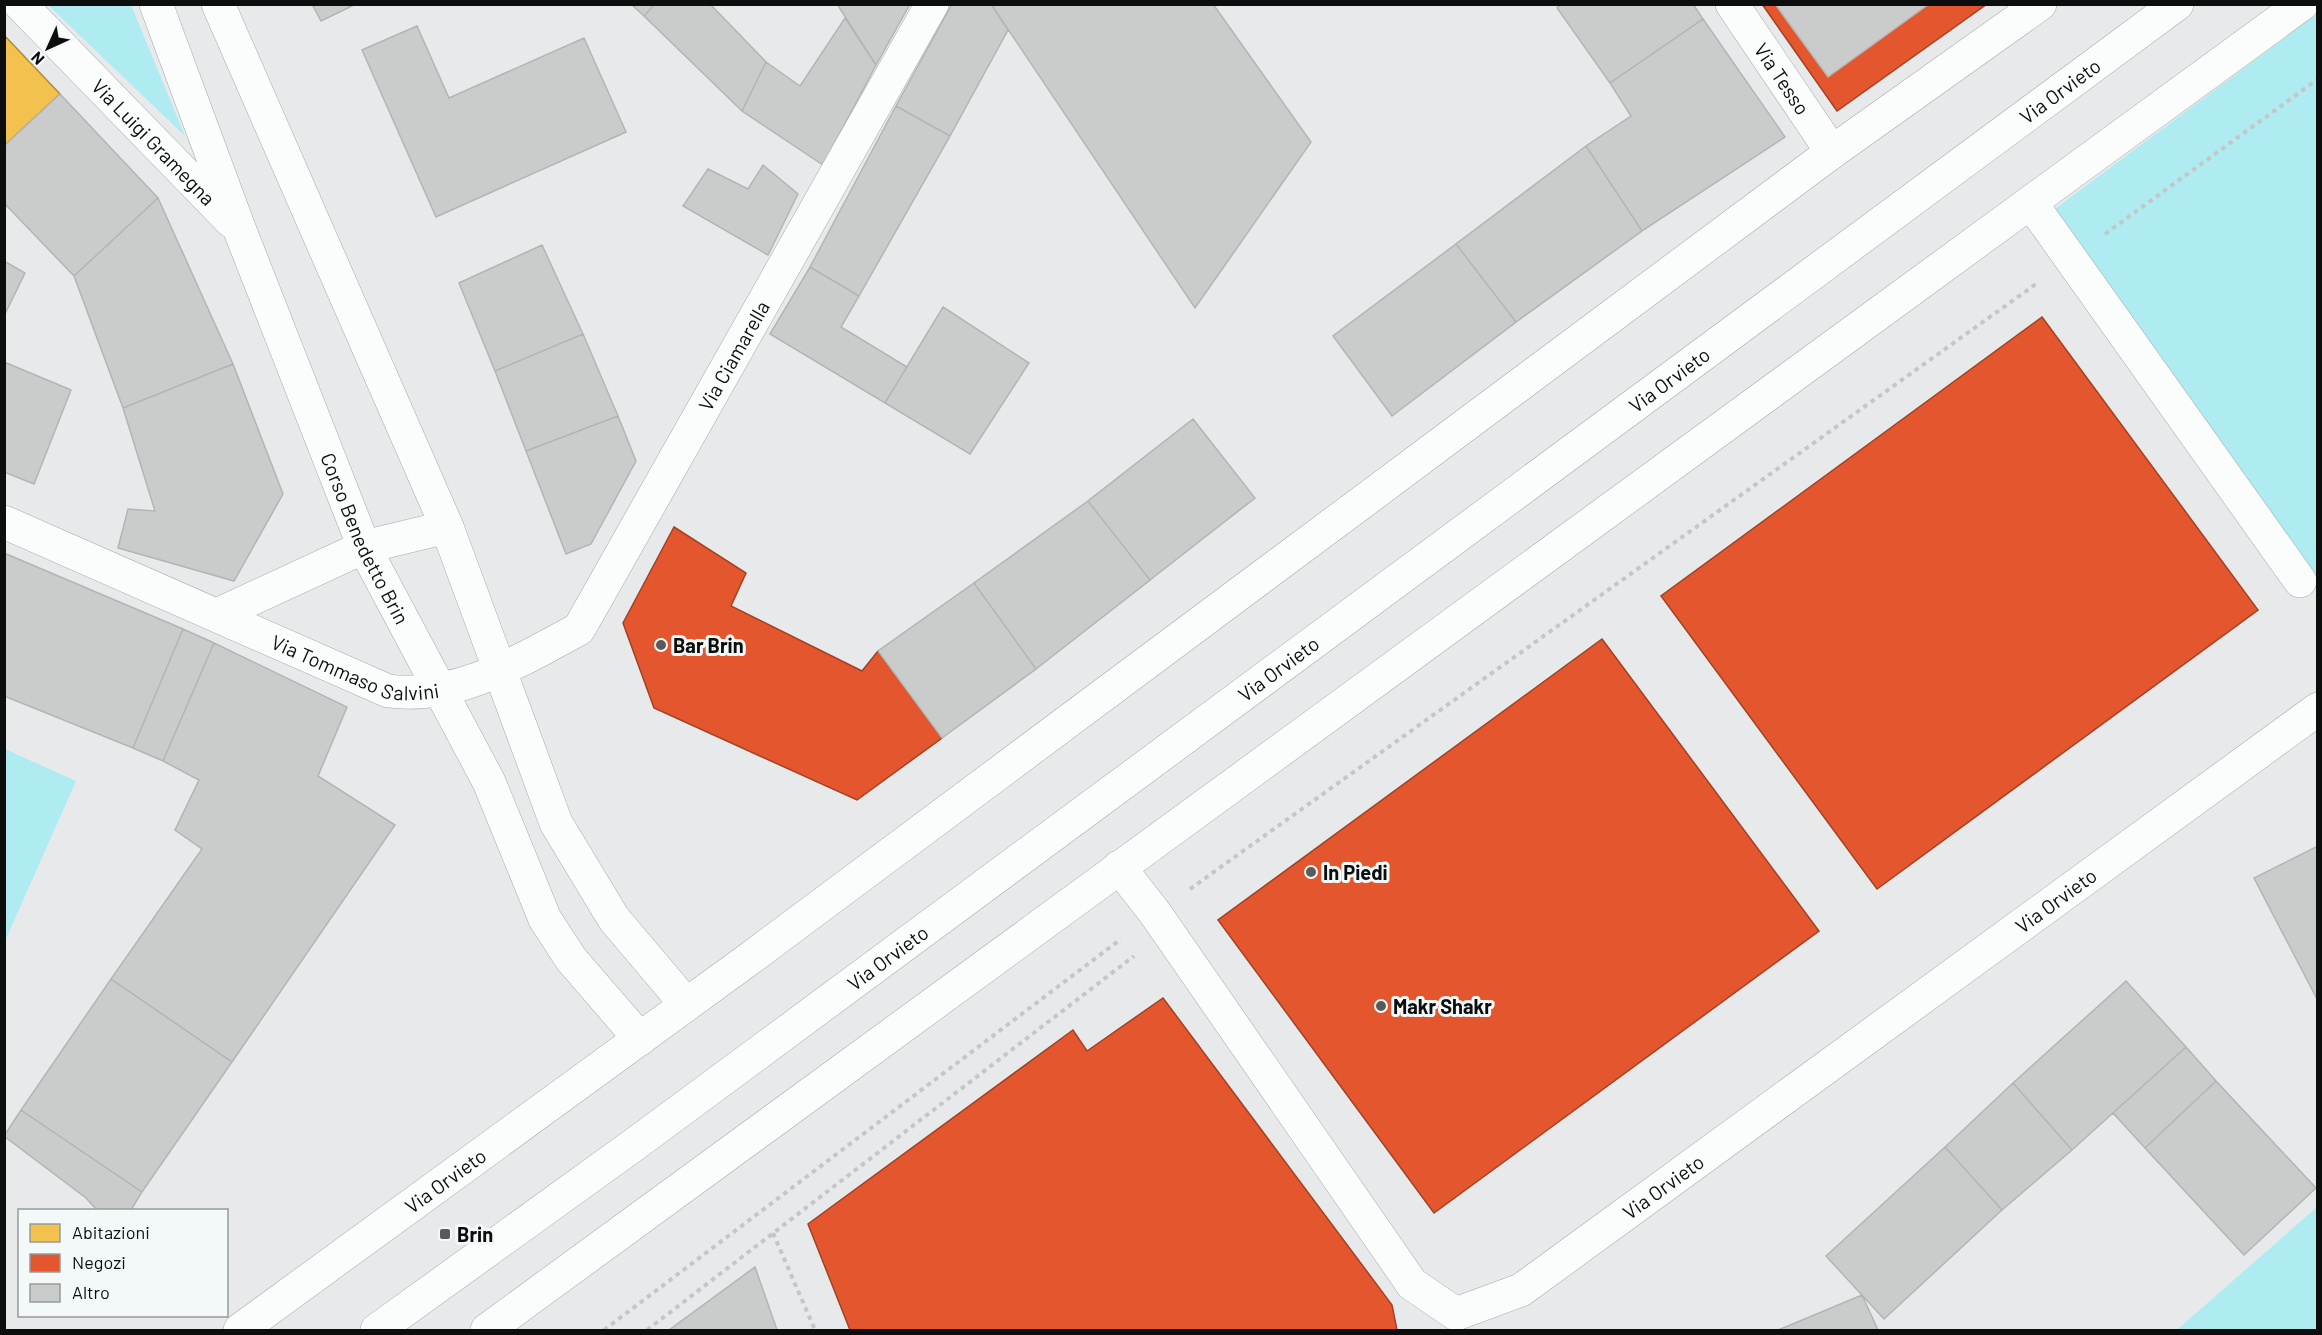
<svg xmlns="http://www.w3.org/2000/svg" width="2322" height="1335" font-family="Barlow,sans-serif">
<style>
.green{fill:#aeecf2}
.homes{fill:#f2c14e;stroke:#ad8b3b;stroke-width:1.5}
.shops{fill:#e4572e;stroke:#a34124;stroke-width:1.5}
.building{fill:#cacccc;stroke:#b3b4b5;stroke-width:1.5}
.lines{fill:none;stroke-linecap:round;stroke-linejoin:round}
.minor-casing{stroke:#a7a9aa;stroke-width:34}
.path{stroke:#c5c6c6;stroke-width:4;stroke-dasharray:4.5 4.5;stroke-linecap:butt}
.minor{stroke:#fbfcfc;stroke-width:33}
.poi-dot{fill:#595b5b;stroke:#f3f8f8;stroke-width:2}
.labels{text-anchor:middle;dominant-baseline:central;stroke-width:6;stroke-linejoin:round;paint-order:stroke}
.street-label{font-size:20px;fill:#0c0e0e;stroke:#f3f8f8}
.poi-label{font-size:20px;font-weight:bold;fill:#0c0e0e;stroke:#f3f8f8;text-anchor:start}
</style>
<rect width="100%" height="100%" fill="#e7e9ea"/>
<path class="green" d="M48,5h83l54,131z
M2317,14v573l-265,-376z
M5,749l71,32 -71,160z
M2317,1207v123h-141l2,-1z"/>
<path class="homes" d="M4,35l56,59 -56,52z"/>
<path class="shops" d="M1762,4h225l-150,107z
M2042,317l216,293 -381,279 -216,-293z
M674,527l72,46 -15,33 131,65 16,-20 64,87 -85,62 -203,-92 -31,-85z
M1602,639l217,292 -385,282 -216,-293z
M1163,998l229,307 5,25h-547l-42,-106 265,-194 14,21z"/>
<path class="building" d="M312,4h44l-35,17z
M631,4h24l-11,12z
M655,4h55l56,58 -24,49 -98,-95z
M837,4h73l-34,61z
M952,4h39l17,26 -58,106 -54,-30z
M991,4h222l98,138 -116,166z
M1562,4h131l10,15 -93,64 -53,-75z
M1775,4h154l-101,73z
M845,18l31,47 -53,100 -81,-54 24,-49 34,24z
M1703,19l82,118 -143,94 -56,-85 45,-30 -21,-33z
M417,26l32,72 135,-60 42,94 -190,85 -74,-167z
M60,94l98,104 -84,78 -70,-73v-57z
M896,106l54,30 -91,160 -49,-29z
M1586,146l56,85 -126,91 -60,-78z
M763,165l35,29 -30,61 -85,-49 25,-37 40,20z
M158,198l75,166 -110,44 -49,-132z
M1456,244l60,78 -124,94 -59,-80z
M542,245l41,89 -88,37 -36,-88z
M4,261l21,12 -21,43z
M810,267l49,29 -18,31 66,40 -22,36 -115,-69z
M943,307l86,56 -59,91 -85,-51z
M583,334l35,82 -92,35 -31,-80z
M4,362l67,28 -37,94 -30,-12z
M233,364l50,130 -49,87 -116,-33 10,-39 27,2 -32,-103z
M618,416l18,45 -45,83 -25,10 -40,-103z
M1193,419l62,79 -105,82 -62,-79z
M1088,501l62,79 -114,89 -62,-86z
M4,553l179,76 -50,119 -129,-52z
M974,583l62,86 -94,69 -64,-87z
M183,629l31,14 -51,118 -30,-13z
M214,643l133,64 -29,69 77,49 -163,237 -121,-83 91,-130 -27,-19 24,-50 -36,-19z
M2318,846v155l-64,-123z
M111,979l121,83 -90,130 -121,-82z
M2126,981l60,66 -114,103 -59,-67z
M2186,1047l30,34 -71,67 -32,-35z
M2216,1081l100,107 -72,67 -99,-107z
M2013,1083l59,67 -70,60 -57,-63z
M21,1110l121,82 -11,18h-34l-11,-12 -82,-62z
M1945,1147l57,63 -118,109 -58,-63z
M755,1267l22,63h-108z
M1862,1295l16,35h-100z"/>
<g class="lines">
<defs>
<g id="minor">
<path id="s1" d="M20,4l211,217"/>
<path id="s2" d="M156,4l83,224 125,319 125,235 56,137 26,40 69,80"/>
<path d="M218,4l229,523 109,296 58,96 72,85"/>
<path id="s3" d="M1732,4l100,148"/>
<path d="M2031,203l269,378"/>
<path id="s4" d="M4,522l384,169c69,9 133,-31 191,-62l353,-625"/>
<path d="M217,615l147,-68 83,-20"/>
<path id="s5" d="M1119,867l36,46 257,371 44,30 65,-24 797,-581"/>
<path id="s6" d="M240,1330l505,-368 1087,-810 208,-148"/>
<path id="s7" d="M377,1330l258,-186 1542,-1140"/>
<path d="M487,1330l1815,-1326"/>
</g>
</defs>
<use href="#minor" class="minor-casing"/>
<path class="path" d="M2105,234l213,-155
M1190,889l846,-605
M773,1233l42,97
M604,1330l517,-391
M647,1330l487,-374"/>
<use href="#minor" class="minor"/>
</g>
<g class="poi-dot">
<circle cx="661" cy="645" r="6"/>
<circle cx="1311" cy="872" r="6"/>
<circle cx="1381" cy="1006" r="6"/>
<rect x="439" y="1228" width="12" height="12" rx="3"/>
</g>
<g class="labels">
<g class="street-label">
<text stroke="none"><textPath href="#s3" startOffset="90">Via Tesso</textPath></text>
<text stroke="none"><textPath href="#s7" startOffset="2090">Via Orvieto</textPath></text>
<text stroke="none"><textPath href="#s1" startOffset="192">Via Luigi Gramegna</textPath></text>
<text stroke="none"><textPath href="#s4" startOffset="938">Via Ciamarella</textPath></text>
<text stroke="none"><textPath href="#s7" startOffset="1604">Via Orvieto</textPath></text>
<text stroke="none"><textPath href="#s2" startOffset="574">Corso Benedetto Brin</textPath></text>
<text stroke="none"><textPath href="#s4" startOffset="382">Via Tommaso Salvini</textPath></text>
<text stroke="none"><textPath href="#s7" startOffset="1118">Via Orvieto</textPath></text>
<text stroke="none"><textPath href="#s5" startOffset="1294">Via Orvieto</textPath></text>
<text stroke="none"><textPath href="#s7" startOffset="632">Via Orvieto</textPath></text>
<text stroke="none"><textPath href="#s6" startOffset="254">Via Orvieto</textPath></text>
<text stroke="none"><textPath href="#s5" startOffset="808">Via Orvieto</textPath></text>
</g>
<g class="poi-label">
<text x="673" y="645">Bar Brin</text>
<text x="1323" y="872">In Piedi</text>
<text x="1393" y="1006">Makr Shakr</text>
<text x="457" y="1234">Brin</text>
</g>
</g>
<rect width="2322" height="1335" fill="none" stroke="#0c0e0e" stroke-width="12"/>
<rect x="18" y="1209" width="210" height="108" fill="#f3f8f8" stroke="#979a9a" stroke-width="1.5"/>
<rect x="30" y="1224" width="30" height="18" fill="#f2c14e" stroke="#979a9a" stroke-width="1.5"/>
<text x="72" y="1239" font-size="18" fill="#0c0e0e">Abitazioni</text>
<rect x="30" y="1254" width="30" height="18" fill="#e4572e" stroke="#979a9a" stroke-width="1.5"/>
<text x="72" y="1269" font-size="18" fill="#0c0e0e">Negozi</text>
<rect x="30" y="1284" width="30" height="18" fill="#cacccc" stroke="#979a9a" stroke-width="1.5"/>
<text x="72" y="1299" font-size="18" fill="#0c0e0e">Altro</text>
<g transform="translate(48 48) rotate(225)" stroke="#f3f8f8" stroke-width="4.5" paint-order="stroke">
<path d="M0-4.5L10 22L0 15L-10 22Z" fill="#0c0e0e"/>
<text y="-9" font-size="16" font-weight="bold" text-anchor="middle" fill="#0c0e0e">N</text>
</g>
</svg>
